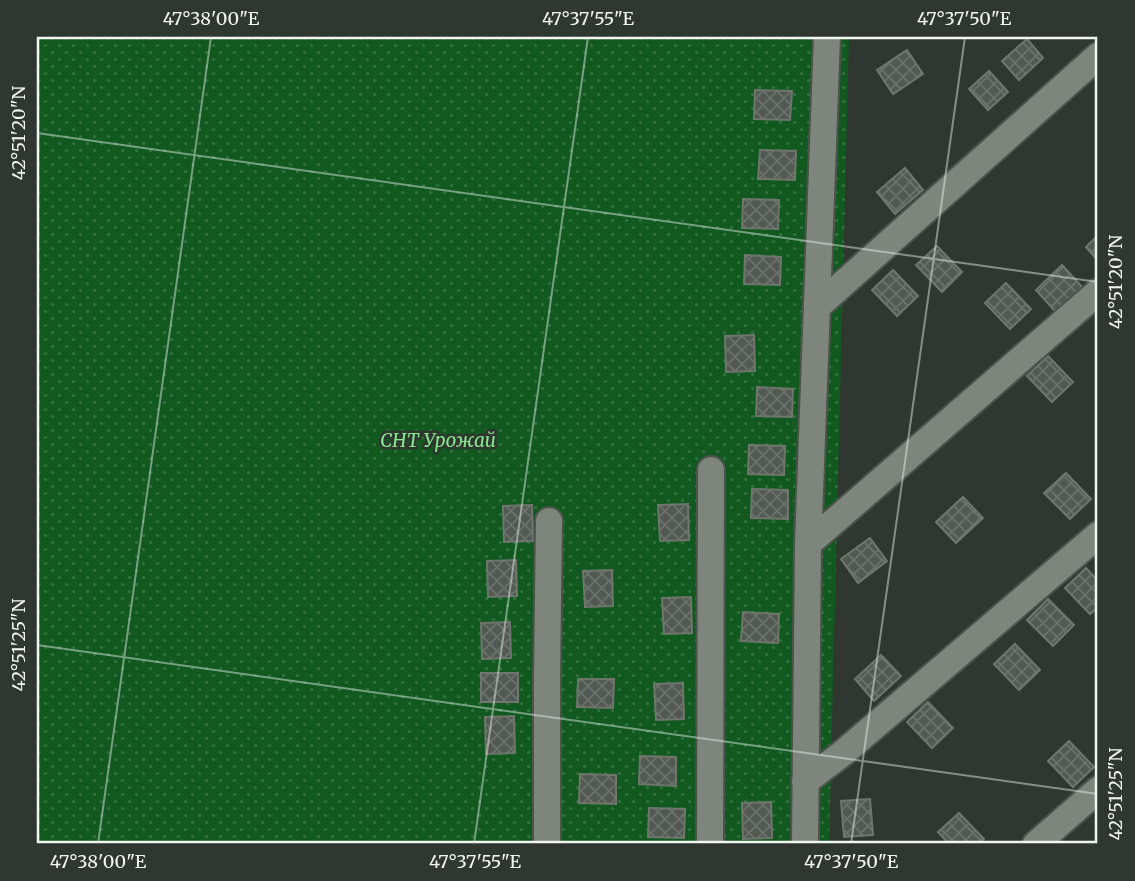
<svg xmlns="http://www.w3.org/2000/svg" width="1135" height="881" font-family="Merriweather,serif">
<style>
.green{fill:url(#green-dots)}
.building{fill:url(#building-cross-hatch);stroke:#6e766e;stroke-width:2}
.lines{fill:none;stroke-linecap:round;stroke-linejoin:round}
.minor-casing{stroke:#4c524c;stroke-width:30}
.minor{stroke:#7d857d;stroke-width:26}
.ticks{fill:none;stroke:#f2f6f2;stroke-width:2;stroke-opacity:0.45}
.labels{text-anchor:middle;dominant-baseline:central;stroke-width:5;stroke-linejoin:round;paint-order:stroke}
.park-label{font-size:19px;font-style:italic;fill:#85e88e;stroke:#303730}
.neatline{fill:none;stroke:#f2f6f2;stroke-width:2.5}
.ticks-label{font-size:18px;text-anchor:middle;fill:#f2f6f2}
</style>
<defs>
<pattern id="green-dots" width="8" height="8" patternUnits="userSpaceOnUse" patternTransform="scale(1.75)"><rect width="8" height="8" fill="#11591f"/><path d="M2 2h.1M6 6h.1" fill="none" stroke="#347140" stroke-width="1.8" stroke-linecap="round"/></pattern>
<pattern id="building-cross-hatch" width="8" height="8" patternUnits="userSpaceOnUse" patternTransform="scale(1.75)"><rect width="8" height="8" fill="#525952"/><path d="M0 0l8 8M0 8l8-8" fill="none" stroke="#6b716b"/></pattern>
</defs>
<rect width="100%" height="100%" fill="#303730"/>
<path class="green" d="M37,37h812l-20,807h-792z"/>
<path class="building" d="M1027,39l16,19 -24,22 -17,-19z
M907,50l16,24 -30,20 -16,-24z
M989,71l19,21 -20,18 -19,-21z
M755,90l37,1 -2,29 -36,-1z
M760,150l36,1 -1,29 -37,-1z
M905,168l18,22 -28,24 -18,-22z
M743,199l36,1 -1,29 -36,-1z
M1098,235v26l-12,-14z
M937,246l25,26 -20,20 -26,-27z
M745,255l36,2 -1,28 -36,-1z
M1062,265l20,22 -27,24 -19,-21z
M893,270l25,26 -21,20 -25,-26z
M1006,283l25,26 -21,20 -25,-26z
M754,335l1,36 -29,1 -1,-36z
M1048,356l25,26 -21,20 -25,-26z
M757,387l36,2 -1,28 -36,-1z
M749,445l36,1 -1,29 -36,-1z
M1066,473l25,26 -21,20 -26,-26z
M752,489l36,1v29l-37,-1z
M963,497l20,21 -27,25 -20,-21z
M688,504l1,36 -29,1 -2,-36z
M532,505l1,36 -29,1 -1,-36z
M870,538l17,23 -29,22 -17,-24z
M516,560l1,36 -29,1 -1,-36z
M1086,568l12,13v26l-8,7 -25,-26z
M612,570l1,36 -28,1 -2,-36z
M691,597l1,36 -28,1 -2,-36z
M1048,599l26,26 -21,21 -26,-26z
M743,612l36,2 -1,29 -37,-2z
M510,622l1,36 -29,1 -1,-36z
M1015,644l25,26 -21,20 -25,-26z
M881,655l20,21 -27,25 -19,-22z
M481,673h37v29h-37z
M578,679h36l-1,29 -36,-1z
M683,683l1,36 -28,1 -2,-36z
M928,702l25,26 -21,20 -25,-26z
M514,716l1,37 -29,1 -1,-37z
M1069,741l25,26 -21,20 -25,-26z
M640,756l36,1v29l-37,-2z
M580,774l36,1v29l-37,-1z
M870,799l3,36 -29,2 -3,-36z
M771,802l1,36 -29,1 -1,-36z
M649,808l36,1 -1,29 -36,-1z
M959,813l25,26 -6,5h-29l-11,-12z"/>
<g class="lines">
<defs>
<path id="minor" d="M817,307l281,-251
M808,544l290,-252
M805,782l38,-29 255,-218
M547,844v-169l2,-154
M710,844l1,-374
M805,844l3,-300 19,-507
M1036,844l62,-54"/>
</defs>
<use href="#minor" class="minor-casing"/>
<use href="#minor" class="minor"/>
</g>
<path class="ticks" d="M37,133l1061,149M37,645l1061,149M98,844l113,-807M474,844l114,-807M851,844l114,-807"/>
<g class="labels">
<g class="park-label">
<text x="438" y="440">СНТ Урожай</text>
</g>
</g>
<rect width="1135" height="881" fill="none" stroke="#303730" stroke-width="77"/>
<rect x="38" y="38" width="1058" height="804" class="neatline"/>
<g class="ticks-label">
<text x="211" y="25">47°38'00"E</text>
<text x="588" y="25">47°37'55"E</text>
<text x="964" y="25">47°37'50"E</text>
<text transform="translate(19 133) rotate(-90)" y="6">42°51'20"N</text>
<text transform="translate(1116 282) rotate(-90)" y="6">42°51'20"N</text>
<text transform="translate(19 645) rotate(-90)" y="6">42°51'25"N</text>
<text transform="translate(1116 794) rotate(-90)" y="6">42°51'25"N</text>
<text x="98" y="868">47°38'00"E</text>
<text x="475" y="868">47°37'55"E</text>
<text x="851" y="868">47°37'50"E</text>
</g>
</svg>
